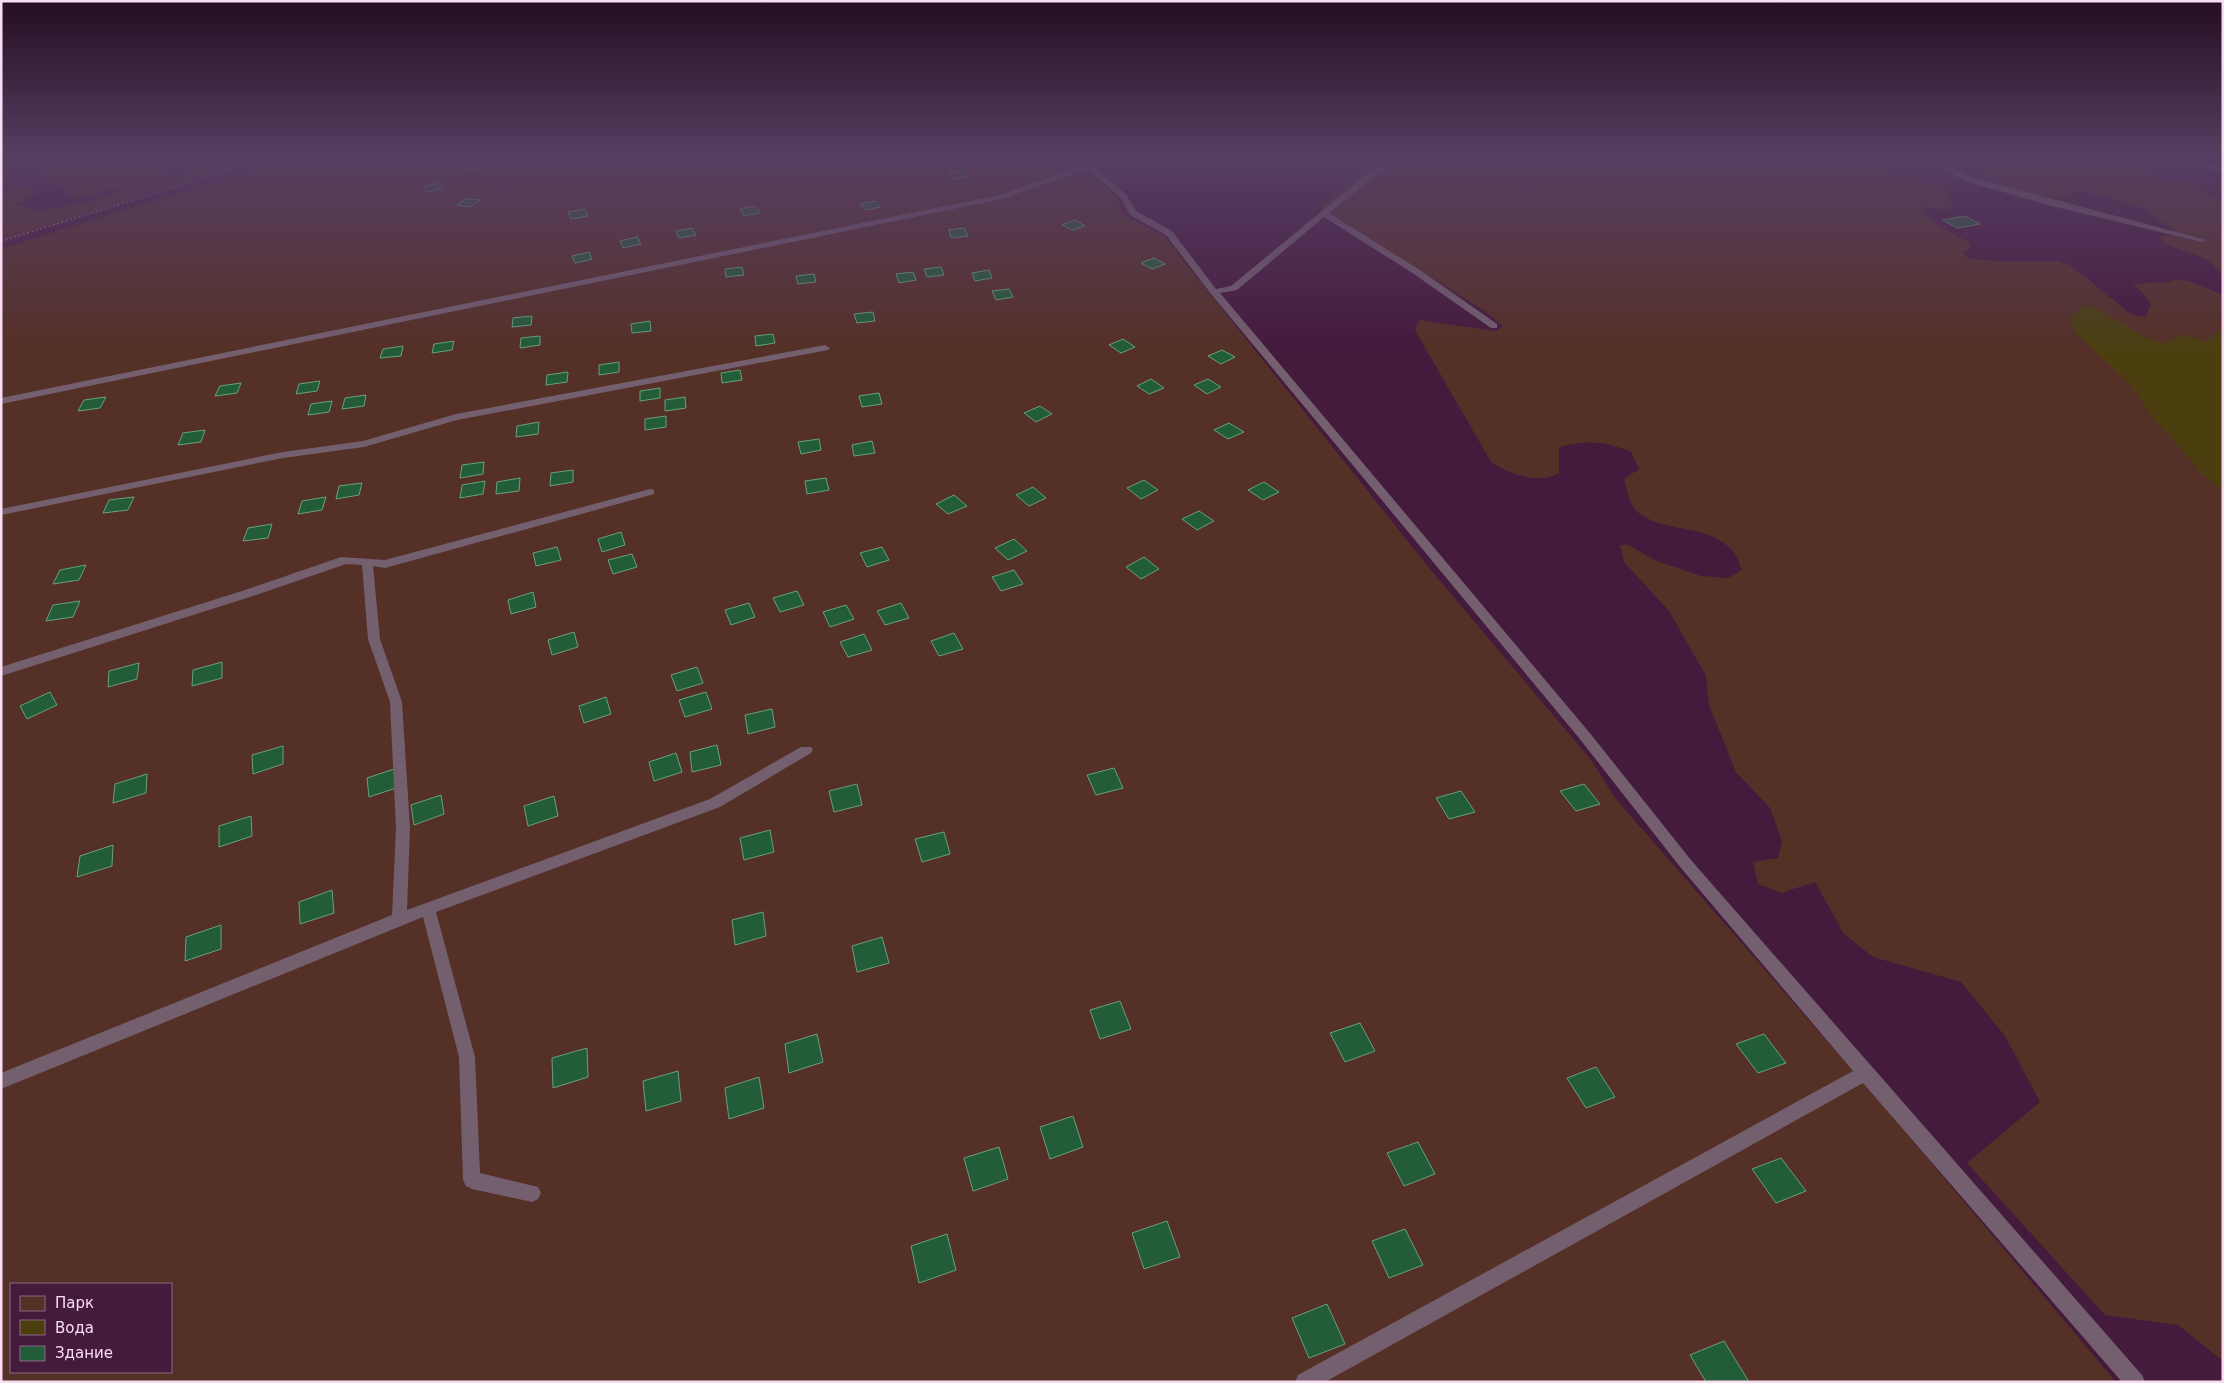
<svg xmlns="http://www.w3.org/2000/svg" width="2224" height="1383" font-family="'DejaVu Sans',sans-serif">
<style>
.green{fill:#553027;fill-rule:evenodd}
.water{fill:#4b3f10}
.building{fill:#235c39;stroke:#68a17b}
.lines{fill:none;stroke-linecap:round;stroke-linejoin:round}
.path{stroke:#825d7b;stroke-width:2;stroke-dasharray:2.5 2;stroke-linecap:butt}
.lane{fill:#745f6f;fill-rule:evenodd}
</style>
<rect width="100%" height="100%" fill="#441a3d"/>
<path class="green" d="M1,156h35v2l-9,9 -26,12z
M43,156h179l-54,16 2,3 68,-19h30l-267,84v-50c11,-3 27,-9 35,2l-2,3 -19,10 12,1 11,6 58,-12 47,-20 -68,19 -37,-29z
M295,156h782l1,8 37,31 10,21 39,20 266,333 162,192 23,37 260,298 241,286h-2115v-1133zM11,1284h160v88h-160z
M1382,156h535l42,22 -75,-15 -4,2 4,7c23,7 47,5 67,18l-1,12 4,3 -7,5 -26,-3c10,20 33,25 50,37l-2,5 -6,3 6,7 42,3 46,-1 15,5 56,46 9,4h9l5,-11 -8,-12 -10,-9 35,-2c15,-8 40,8 55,13v1066l-45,-36 -73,-10 -138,-152 73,-61 -35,-66 -44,-54 -88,-25 -29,-23 -29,-52 -34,11 -23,-9 -5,-22 25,-4 4,-17 -12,-33 -34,-36 -27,-67 -3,-29 -37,-65 -45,-49 -4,-17h8l29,16 44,15 27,2 14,-8c-3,-6 -5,-16 -10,-20 -24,-26 -65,-17 -92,-36 -11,-8 -13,-23 -16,-35l15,-10 -8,-17c-26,-11 -44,-12 -72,-5v26c-19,12 -51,1 -68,-11l-76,-132 4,-10 77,11 7,-5 -20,-16 -163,-103z
M1933,156h141c15,8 53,8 70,6 18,-3 34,-5 49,5l-37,5 -5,4 1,5c16,-1 32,-4 47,5 8,6 14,12 24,15v75c-5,-5 -9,-11 -14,-15 -14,-9 -41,-11 -50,-24l20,-4 -44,-28 -59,-15 -14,9 -35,-6 -29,-10 -18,-10z"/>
<path class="water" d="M2084,305l18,6 44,27 19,5 21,-9 21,9 4,-7 8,-5 4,1v159l-21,-18 -50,-57 -20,-30 -55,-52 -5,-9v-8z"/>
<path class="building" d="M762,156h16l2,3 -14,3z
M479,162l2,6 -16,3 -2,-6z
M963,170l6,6 -15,3 -5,-6z
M441,183l2,6 -17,3 -1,-6z
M466,199l14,1 -9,7 -14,-2z
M875,201l5,6 -15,3 -5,-6z
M755,206l5,7 -16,3 -4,-7z
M585,209l3,7 -17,3 -3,-7z
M1965,216l15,8 -23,4 -14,-8z
M1075,220l10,6 -13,4 -10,-5z
M692,228l4,7 -17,3 -3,-7z
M964,228l4,8 -17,2 -2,-8z
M637,237l4,7 -18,4 -3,-7z
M589,252l3,7 -17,4 -3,-7z
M1154,258l11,6 -13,5 -11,-6z
M742,267l2,8 -18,2 -1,-8z
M941,267l3,8 -17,2 -3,-8z
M989,270l3,8 -17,3 -3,-8z
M913,272l3,8 -17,3 -3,-9z
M814,274l2,8 -18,2 -2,-8z
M1009,289l4,8 -17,3 -4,-9z
M873,312l2,9 -18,2 -3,-9z
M532,316l-1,9 -19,2 1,-9z
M650,321l1,10 -19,2 -1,-9z
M773,334l2,9 -19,3 -1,-10z
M540,336v9l-20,3 1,-10z
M1123,339l12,8 -14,6 -12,-8z
M454,341l-2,9 -20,3 2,-9z
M403,346l-2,10 -21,2 3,-9z
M1222,350l13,7 -14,7 -13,-8z
M619,362v10l-20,3v-10z
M740,370l2,10 -20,3 -1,-10z
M568,372l-1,10 -21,3 1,-10z
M1151,379l13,9 -15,6 -12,-8z
M1208,379l13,8 -14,7 -13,-9z
M320,381l-3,10 -21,3 3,-10z
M241,383l-4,10 -22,3 5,-10z
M660,388v10l-20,3v-10z
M879,393l3,11 -20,3 -3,-11z
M366,395l-2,11 -22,3 3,-11z
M106,397l-6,11 -22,3 6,-11z
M685,397l1,11 -21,3v-11z
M332,401l-3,11 -21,3 3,-11z
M1040,406l12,8 -16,8 -12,-9z
M666,416v11l-21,3v-11z
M539,422l-1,12 -22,3 1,-11z
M1229,423l15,9 -16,7 -14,-9z
M205,430l-4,12 -23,3 5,-12z
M819,439l2,11 -20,4 -3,-12z
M872,441l3,12 -21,3 -2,-11z
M484,462l-1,12 -23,4 2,-13z
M573,470v12l-23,4 1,-13z
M520,478l-1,13 -23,3 1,-12z
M826,478l3,12 -22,4 -2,-13z
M1144,480l14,10 -17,9 -14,-11z
M485,481l-2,13 -23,4 2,-13z
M1264,482l15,10 -16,8 -15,-10z
M362,483l-3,12 -23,4 3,-13z
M1033,487l13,11 -17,8 -13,-11z
M954,495l13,11 -19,8 -12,-10z
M134,497l-6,13 -25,3 6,-13z
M326,497l-4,13 -24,4 4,-13z
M1199,511l15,10 -17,9 -15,-11z
M272,524l-4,14 -25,3 5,-13z
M621,532l4,13 -23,7 -4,-13z
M1014,539l13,12 -19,9 -13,-12z
M557,547l4,13 -25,6 -3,-13z
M882,547l7,13 -22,7 -7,-14z
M632,554l5,13 -24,7 -5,-14z
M1144,557l15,12 -18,10 -15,-12z
M86,565l-7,15 -26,4 7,-14z
M1014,570l9,14 -22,7 -9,-14z
M797,591l7,14 -24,7 -7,-14z
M533,592l3,15 -25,7 -3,-14z
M80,601l-7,16 -27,4 7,-16z
M749,603l6,14 -24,8 -6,-15z
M901,603l8,15 -24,7 -8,-14z
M846,605l8,14 -24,8 -7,-15z
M574,632l4,15 -26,8 -4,-15z
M954,633l9,16 -24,7 -8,-15z
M864,634l8,16 -24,7 -8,-15z
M222,662v16l-30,8 1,-16z
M139,663l-2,16 -29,8 1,-16z
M697,667l6,16 -26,8 -6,-16z
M50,692l7,13 -30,14 -7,-13z
M706,692l6,17 -27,8 -6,-17z
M606,697l5,17 -27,9 -5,-17z
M772,709l3,18 -27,7 -3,-19z
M717,745l4,20 -29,7 -2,-20z
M283,746v18l-30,10 -1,-19z
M676,753l6,19 -28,9 -5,-19z
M397,768l2,19 -30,10 -2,-19z
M1114,768l9,20 -27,7 -9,-20z
M147,774l-1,19 -33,10 2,-19z
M857,784l5,21 -28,7 -5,-21z
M1584,784l16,20 -24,7 -16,-20z
M1461,791l14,21 -26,7 -13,-21z
M441,795l3,19 -30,11 -3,-20z
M554,796l4,20 -30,10 -4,-20z
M251,816l1,20 -33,11v-21z
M770,830l4,22 -30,8 -4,-22z
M944,832l6,22 -28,8 -7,-23z
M113,845l-1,21 -35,11 3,-21z
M332,890l2,23 -34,11 -1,-22z
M763,912l3,24 -31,9 -3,-25z
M221,925v24l-36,12 1,-24z
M882,937l7,26 -32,9 -5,-26z
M1120,1001l11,28 -31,10 -10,-29z
M1360,1023l15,28 -30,11 -15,-29z
M817,1034l6,28 -34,11 -4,-29z
M1764,1034l22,29 -28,10 -22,-29z
M587,1048l1,29 -35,11 -1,-30z
M1596,1067l19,30 -29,11 -19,-30z
M678,1071l3,30 -35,10 -3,-30z
M759,1077l5,31 -35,11 -4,-31z
M1073,1116l10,31 -33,12 -10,-32z
M1418,1142l17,32 -31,12 -17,-33z
M999,1147l9,32 -35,12 -9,-33z
M1781,1158l25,33 -30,12 -24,-34z
M1167,1221l13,36 -36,12 -12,-36z
M1405,1229l18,36 -34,13 -17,-37z
M947,1234l9,36 -37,13 -8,-37z
M1327,1304l18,40 -36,14 -17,-40z
M1724,1341l25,41h-43l-16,-27z"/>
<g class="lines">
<path class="path" d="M1,241l274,-85"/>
<path class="lane" d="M1080,156h7l4,9 35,29 10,17 36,20 44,58 15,-3 137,-113 28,-17h9l-31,21 -45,36 91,57 77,54v4h-6l-77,-54 -90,-57 -87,73 -17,3 369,439 102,128 451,515 3,7h-23l-259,-299 -538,299h-30l3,-7 555,-304 -172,-203 -102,-130 -368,-444 -45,-59 -36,-20 -10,-18 -33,-28 -85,30 -1001,205v-6l999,-203 84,-30z
M1921,156h9l40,21 236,63 -4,2 -146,-35 -92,-26z
M2179,156h11l33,12v5z
M825,345l5,3 -2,2 -371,70 -93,27 -81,11 -282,57v-6l282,-57 80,-11 93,-27z
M650,489l4,1v4l-269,74 -12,-2 7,73 22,63 8,126 -3,82 303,-111 91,-52h10l2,3 -2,3 -91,54 -284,105 39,145 5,116 58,14 3,6 -3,6 -6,3 -60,-13 -6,-3 -3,-6 -4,-123 -36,-140 -422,172v-16l391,-158 4,-87 -6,-126 -22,-63 -6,-74 -16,-1 -93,32 -252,80v-9l244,-77 96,-33 44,3z"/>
</g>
<linearGradient id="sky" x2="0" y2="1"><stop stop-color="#250e22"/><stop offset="0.45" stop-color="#563e62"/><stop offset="1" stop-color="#563e62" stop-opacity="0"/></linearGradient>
<rect width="2224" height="350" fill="url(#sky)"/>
<rect width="2224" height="1383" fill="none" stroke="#f9ddf3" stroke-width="5"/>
<rect x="10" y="1283" width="162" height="90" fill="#441a3d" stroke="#8c6886"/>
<rect x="20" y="1296" width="25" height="15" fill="#553027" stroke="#8c6886"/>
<text x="55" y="1308" font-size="15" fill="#f9ddf3">Парк</text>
<rect x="20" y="1320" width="25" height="15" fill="#4b3f10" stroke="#8c6886"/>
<text x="55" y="1333" font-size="15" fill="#f9ddf3">Вода</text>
<rect x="20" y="1346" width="25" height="15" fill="#235c39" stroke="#8c6886"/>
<text x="55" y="1358" font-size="15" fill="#f9ddf3">Здание</text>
</svg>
